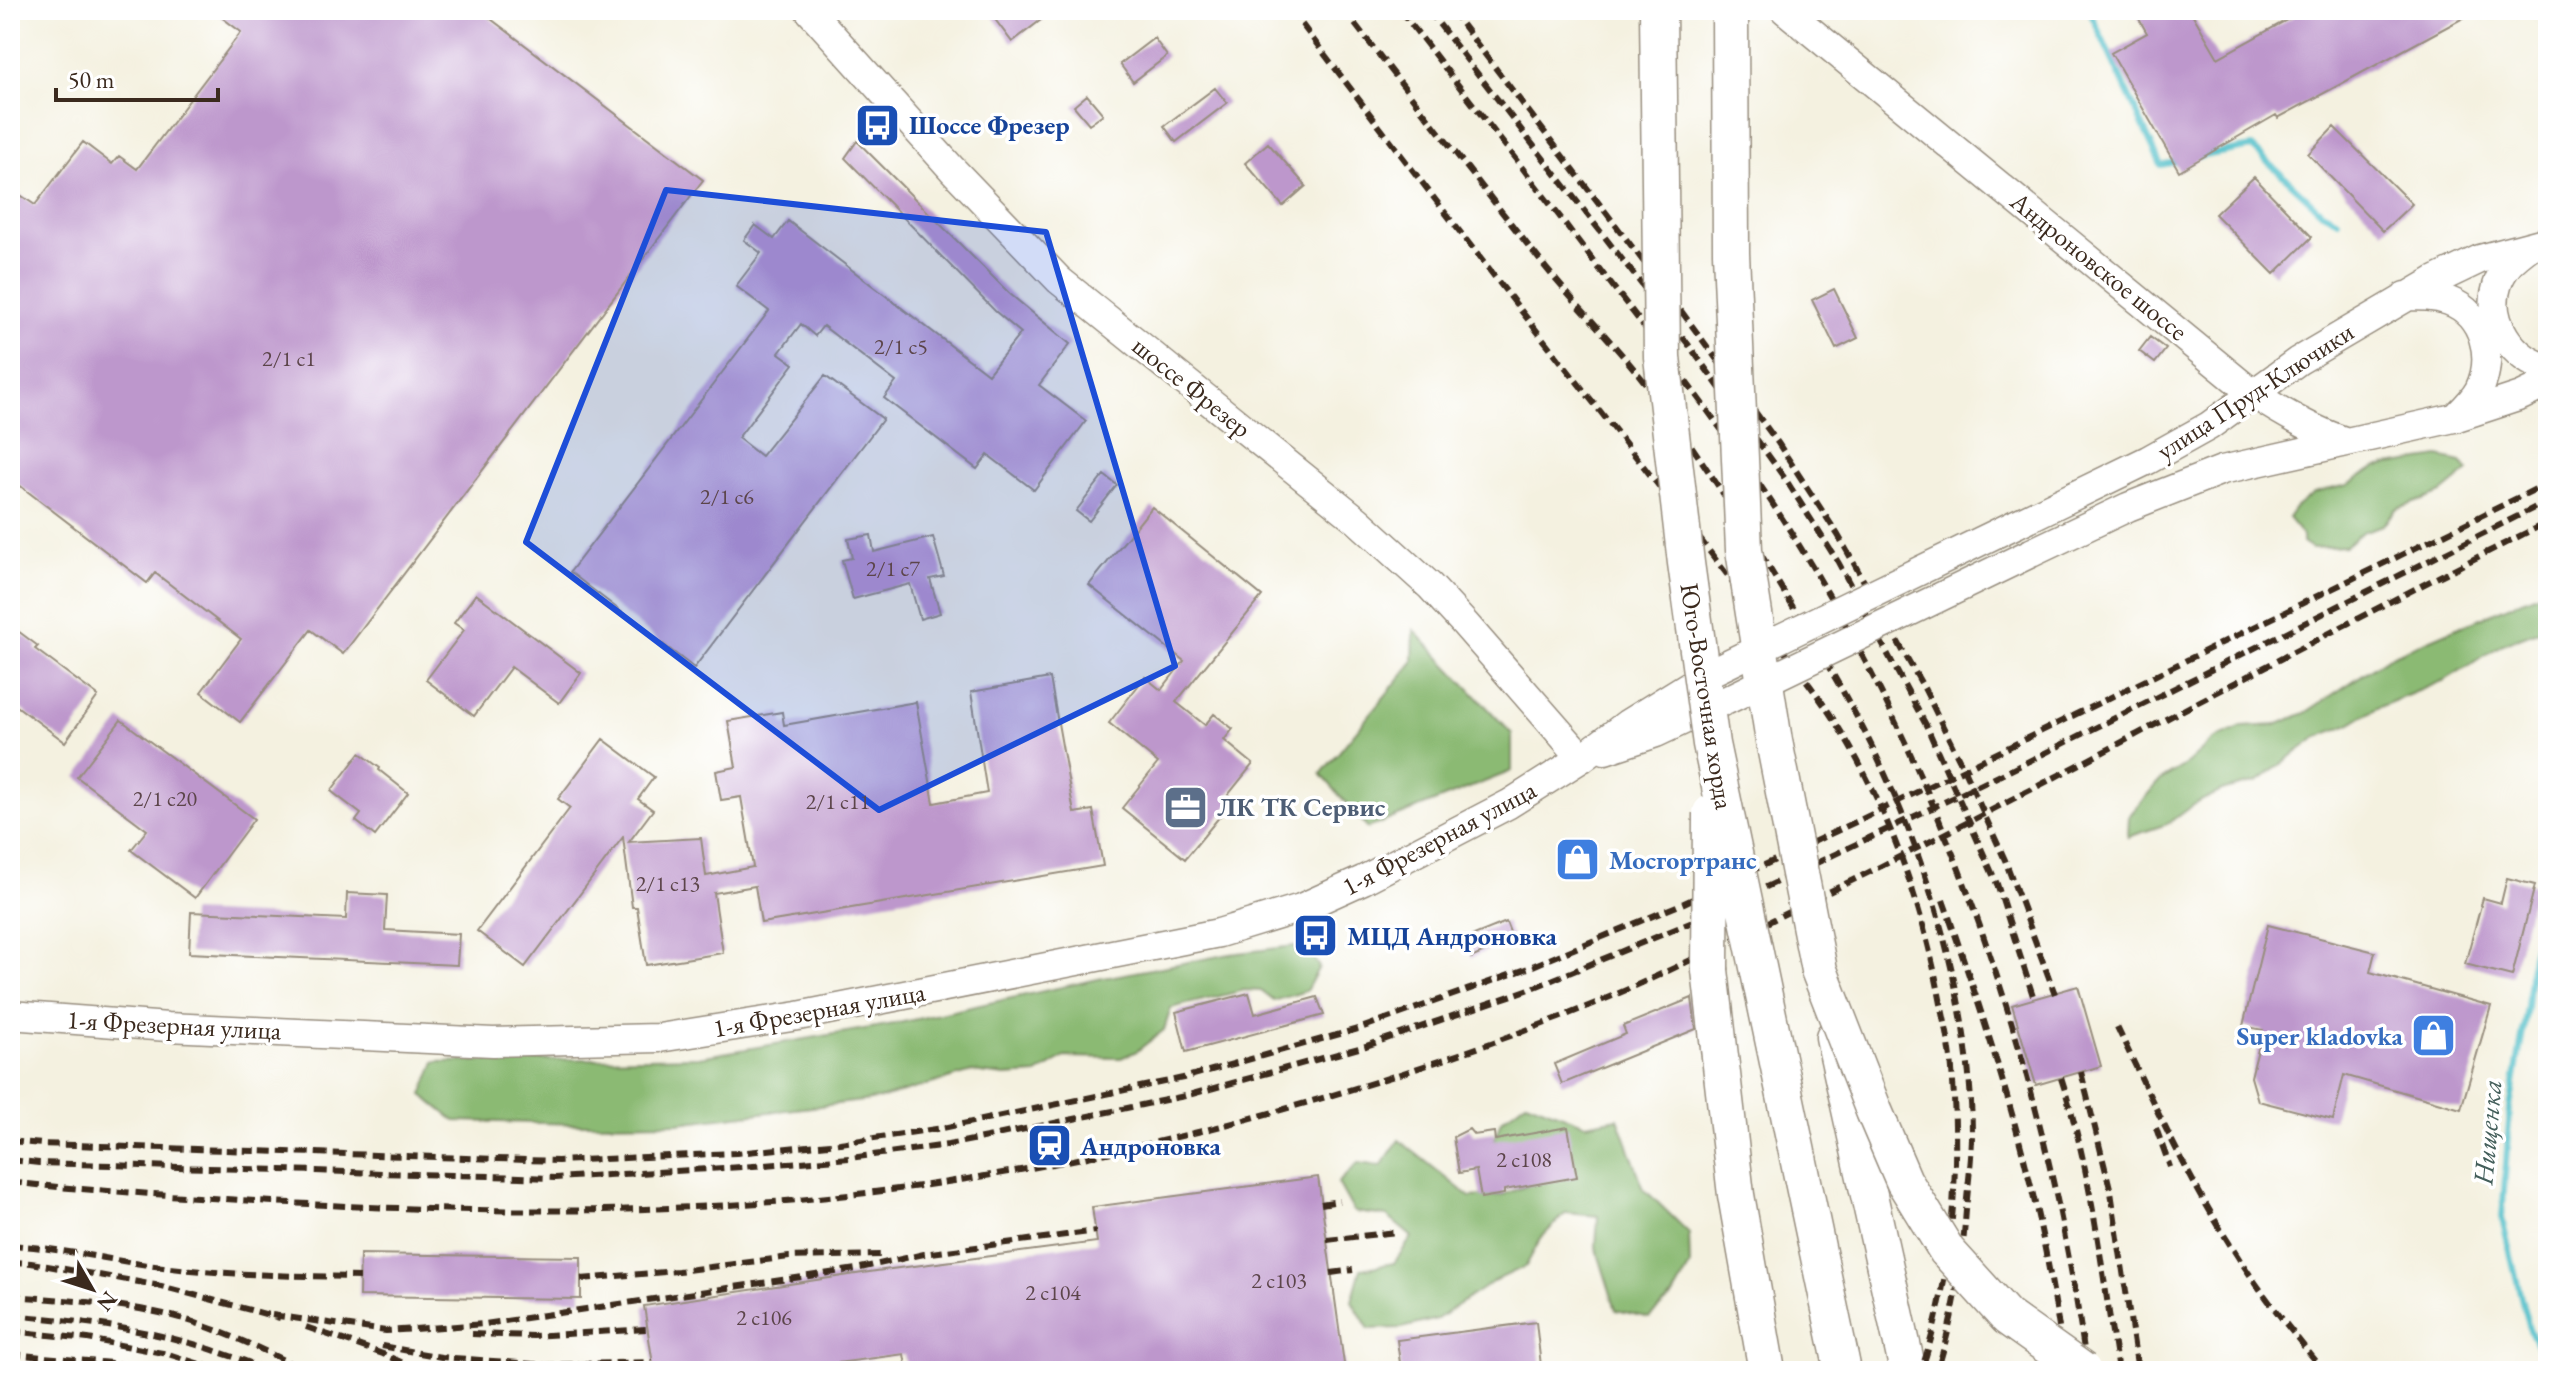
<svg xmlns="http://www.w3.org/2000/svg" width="2558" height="1381" font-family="'EB Garamond',serif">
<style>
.forest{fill:#8bba73;stroke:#637248;stroke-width:2}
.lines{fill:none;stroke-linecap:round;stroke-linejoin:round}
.stream{stroke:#51bfc9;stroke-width:6}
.building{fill:#bd97cc}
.minor-casing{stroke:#988e7f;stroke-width:31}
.major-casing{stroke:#988e7f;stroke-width:39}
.minor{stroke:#fff;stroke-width:28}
.major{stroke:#fff;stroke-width:36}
.rail{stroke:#3b2a1e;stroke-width:6;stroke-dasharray:12 6;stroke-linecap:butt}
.minor-bridge-casing{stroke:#988e7f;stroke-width:31;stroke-linecap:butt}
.major-bridge-casing{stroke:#988e7f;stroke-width:39;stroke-linecap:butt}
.minor-bridge{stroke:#fff;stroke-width:28}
.major-bridge{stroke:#fff;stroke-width:36}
.marked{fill:#1d4ed8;fill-opacity:0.2;stroke:#1d4ed8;stroke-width:6;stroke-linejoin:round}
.labels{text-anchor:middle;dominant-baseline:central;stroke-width:7;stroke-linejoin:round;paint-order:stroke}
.number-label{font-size:22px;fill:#5c454a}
.transit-label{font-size:26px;font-weight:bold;fill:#164399;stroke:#fff;text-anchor:start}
.street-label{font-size:26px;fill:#3b2a1e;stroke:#fff}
.service-label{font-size:26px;font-weight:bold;fill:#4e5e75;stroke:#fff;text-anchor:start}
.shop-label{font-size:26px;font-weight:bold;fill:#366cbe;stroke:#fff;text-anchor:start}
.water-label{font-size:28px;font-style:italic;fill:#435e5a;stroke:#fff}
</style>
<rect width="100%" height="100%" fill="#fff"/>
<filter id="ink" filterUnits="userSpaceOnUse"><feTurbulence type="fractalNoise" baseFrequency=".0125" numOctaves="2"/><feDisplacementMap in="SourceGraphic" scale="16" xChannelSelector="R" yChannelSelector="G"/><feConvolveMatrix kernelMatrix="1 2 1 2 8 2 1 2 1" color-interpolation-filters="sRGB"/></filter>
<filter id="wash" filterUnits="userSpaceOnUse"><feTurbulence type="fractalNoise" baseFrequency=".006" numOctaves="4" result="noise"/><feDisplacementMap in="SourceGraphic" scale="32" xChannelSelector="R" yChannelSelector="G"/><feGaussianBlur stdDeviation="1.8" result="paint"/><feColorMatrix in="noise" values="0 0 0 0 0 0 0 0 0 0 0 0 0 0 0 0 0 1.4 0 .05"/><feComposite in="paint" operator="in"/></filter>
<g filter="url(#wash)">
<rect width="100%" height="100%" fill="#f4f1e0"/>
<path class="forest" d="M2439,457l22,5 8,9 -27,22 -45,16 -14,16 -21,7 -17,14 -33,2 -9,-6v-6l-15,-18 7,-10 19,-15 34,-8 28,-18z
M2548,589v38l-45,17 -58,36 -66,27 -30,17 -33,14 -59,44 -33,8 -30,14 -27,20 -39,13 1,-21 30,-35 29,-18 25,-23 29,-13 34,-2 29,-12 84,-56z
M1414,630l98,104v37l-144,57 -47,-54 92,-112z
M1294,946l16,7 9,14 -13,24 -32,10 -13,-10 -16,-1 -74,18 -7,22 -27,21 -16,7 -56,-1 -28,17 -32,2 -33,-4 -93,27 -201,24 -95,1 -128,-3 -33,-26 13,-33 264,-5 195,-33 204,-45 132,-25z
M1526,1101l60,23 32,-6 26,71 45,44 1,33 -17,30 -24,22 -33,-8 -20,-63 2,-31 -32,-3 -25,25 -15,28 -32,15 -57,38 -35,9 -33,1 -17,-28 9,-32 33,-6 18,-26 -25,-21 -33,-4 -16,-29 20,-20 23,3 18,-26 71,57 32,-2 30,-11 -41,-34 10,-30z"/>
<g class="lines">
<path class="stream" d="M2089,10l72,155 18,-4
M2198,157l54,-10 70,65 16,8
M2548,896l-16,59 -5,52 -17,101 -8,111 26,107 20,42"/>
</g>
<g id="blocks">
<path class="building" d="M212,10h267l224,170 -360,474 -32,-24 -71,92 -39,-30 40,-53 -86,-66 -8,10 -137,-105v-290l25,17 48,-63 29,22 7,-8 18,13 104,-137z
M988,10h66l-42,32z
M2134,10h56l28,48 87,-48h173l-200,108 -2,-3 -97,56 -68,-118 36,-20z
M1154,38l13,18 -34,26 -13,-18z
M1215,88l12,15 -51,39 -12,-16z
M1087,95l16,19 -14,10 -15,-18z
M2334,127l78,77 -29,27 -75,-77z
M857,141l153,153 60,50 -31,41 47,36 -52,69 -46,-35 -11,14 -93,-71 12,-16 -73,-56 -8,10 -14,-12 -22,29 15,11 -56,74 23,18 64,-80 58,43 -189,249 -124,-96 199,-261 -33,-25 25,-33 -17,-13 11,-15 19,14 14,-18 200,153 33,-41 -26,-22 -150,-153z
M1268,143l38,43 -23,20 -38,-43z
M2254,177l58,60 -38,37 -59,-60z
M1834,289l24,49 -22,11 -24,-49z
M2150,337l16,12 -11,14 -16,-12z
M1104,475l13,10 -28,36 -13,-10z
M1152,507l110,89 -86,106 29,23 9,-11 19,15 -9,11 29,24 -25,31 6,4 -49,60 -63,-51 36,-45 -49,-40 36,-46 16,13 23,-29 -95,-76z
M871,535l3,17 59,-15 11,39 -14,3 10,34 -20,6 -10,-35 -57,15 -11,-39 10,-2 -4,-19z
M476,594l105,79 -22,30 -48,-36 -37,49 -48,-36 38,-50 -10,-7z
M10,625l28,21 -3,3 63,47 -33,46 -55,-41z
M1050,678l24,135 19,-3 10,56 -342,57 -6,-37 -41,7 9,60 -77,12 -9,-58h-5l-9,-70 -98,130 -48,-36 93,-123 -12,-9 45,-60 51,38 -16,22 15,11 -24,32 72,-4 5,38 47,-9 -12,-70 -20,3 -5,-29 20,-4 -8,-46 54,-9 2,13 132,-23 18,101 53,-10 -16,-101z
M121,720l133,99 -59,79 -64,-48 16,-20 -70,-53z
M360,753l20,15 -1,2 29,23 -33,43 -19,-15 5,-7 -30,-23z
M2507,878l28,7 -23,91 -47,-12 18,-66 18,5z
M347,893l40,2 -2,35 74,4 -2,31 -268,-12 2,-41 155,7z
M1506,922l7,18 -42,18 -7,-19z
M2268,925l107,27 -5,20 121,34 -30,103 -117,-34 -11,45 -75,-19 -7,-24 12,-47 -20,-4z
M2078,986l23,80 -65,19 -24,-80z
M1249,993l6,21 62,-17 7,18 -138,37 -10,-40z
M1692,998l4,31 -134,55 -8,-20 72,-30 -3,-8z
M1568,1127l9,50 -73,13v4l-23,4 -5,-28 -17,3 -6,-36 16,-8 5,6 20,-3 1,8z
M1318,1177l27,194h-438l-3,-17 -126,17h-124l-10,-65 232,-35 221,-29 -5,-35z
M360,1254l221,3v42l-222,-3z
M1536,1322l5,44 -42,5h-98l-4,-31z"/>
</g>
</g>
<g filter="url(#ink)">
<use href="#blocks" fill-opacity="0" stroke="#988e7f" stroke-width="2"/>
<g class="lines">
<defs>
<path id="minor" d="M809,10l143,159 107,111 298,240 73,66 35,38 117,134
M1785,10l467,383c31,20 60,37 95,49
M2529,247c-14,10 -27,21 -32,39 -11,35 16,74 51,82
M2406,296c15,0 29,0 43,5 35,13 46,56 30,89 -6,11 -15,19 -24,28
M2016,524l132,-64 61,-34 89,-65 136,-80 46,-22 68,-18
M2031,553l97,-46 94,-37 232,-52 67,-22 27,-13
M1605,750l51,-17 66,-31
M10,1015l158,12 325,15 166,-4 139,-22 421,-83 82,-25 62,-28 146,-76 73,-46 45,-34 84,-52"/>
<path id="major" d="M1710,970l26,225 31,176
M1834,1037l74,334"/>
</defs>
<use href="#minor" class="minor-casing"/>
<use href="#major" class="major-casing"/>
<use href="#minor" class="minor"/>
<use href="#major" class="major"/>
<path class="rail" d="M1291,10c97,128 194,256 294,382 63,80 127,161 188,244 21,29 45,58 64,89 53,85 86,182 104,279 4,18 8,37 10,55 10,100 3,217 -30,312
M1344,10c67,86 134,172 202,258 31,38 66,73 97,112 53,67 98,141 142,214 32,53 66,108 92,163 54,113 94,250 95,376 0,25 -4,52 -6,77 -4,55 -12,108 -29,161
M1400,10c68,88 137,176 204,265 56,72 112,144 162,219 172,256 280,572 321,877
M1428,10l260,334 98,136 52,82 88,163 71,159 37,115
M1451,10l228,298 99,135 60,92 87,155 35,71 45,99 50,134
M1943,900c55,156 102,307 122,471
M2117,1027c39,82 78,167 129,242 24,36 51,69 78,102
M2081,1072l30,120 27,179
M2061,1078c31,94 41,195 57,293
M2156,1128l14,39
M10,1141l32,3 516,17 178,-8 104,-10 103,-15 240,-50 175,-49 165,-59 161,-67 178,-84 686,-336
M10,1160l29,3 516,15 187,-11 108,-9 98,-13 237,-49 181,-50 164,-57 165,-68 310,-148 543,-272
M10,1182c67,8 134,11 201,16 215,15 432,20 646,-4 237,-27 469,-88 691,-172 101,-38 197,-89 293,-136 238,-117 469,-247 707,-364
M1321,1204l18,-3
M1327,1240l69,-8
M10,1245c51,3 102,16 153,22 65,8 131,9 197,10
M10,1262l21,1 130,23 119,32
M1331,1273l22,-3
M581,1279l97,-8 111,-14 95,-2
M10,1296c57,4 115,7 170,22 43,13 85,32 125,53
M10,1315c68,6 134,13 200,34 19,7 39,12 57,22
M272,1315l114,16 99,-7 371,-55 68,-15 172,-23
M306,1327l77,27 38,17
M10,1331l78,8 80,15 54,17
M472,1334l61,2 114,-7
M382,1346l59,11 104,8 107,-3
M10,1354l123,11 21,6
M1748,1371l3,-7"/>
<defs>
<path id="minor-bridge" d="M1711,672l305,-148
M1725,701l306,-148"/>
<path id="major-bridge" d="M1658,10l4,347 24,206 25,181 132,627
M1730,10l1,243 13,297 30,191 45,229 55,141 30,70 43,70 60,66 76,54
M1710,970l1,-157"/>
</defs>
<use href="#minor-bridge" class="minor-bridge-casing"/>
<use href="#major-bridge" class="major-bridge-casing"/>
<use href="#minor-bridge" class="minor-bridge"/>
<use href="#major-bridge" class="major-bridge"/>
</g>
</g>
<path class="marked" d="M666,190l380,42 129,434 -296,144 -353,-268z"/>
<defs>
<symbol id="bus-square" viewBox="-11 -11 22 22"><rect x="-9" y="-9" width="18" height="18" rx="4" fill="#1a4fb4" stroke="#fff"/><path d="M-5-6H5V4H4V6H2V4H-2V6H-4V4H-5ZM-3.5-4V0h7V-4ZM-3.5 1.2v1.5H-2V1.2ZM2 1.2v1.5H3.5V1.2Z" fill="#fff"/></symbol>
<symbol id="office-square" viewBox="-11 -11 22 22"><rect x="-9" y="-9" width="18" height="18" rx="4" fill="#5c6f8a" stroke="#fff"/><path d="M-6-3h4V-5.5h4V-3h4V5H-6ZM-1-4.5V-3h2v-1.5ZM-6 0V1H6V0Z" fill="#fff"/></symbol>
<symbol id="shop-square" viewBox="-11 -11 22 22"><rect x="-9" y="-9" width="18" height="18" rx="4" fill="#3f7fe0" stroke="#fff"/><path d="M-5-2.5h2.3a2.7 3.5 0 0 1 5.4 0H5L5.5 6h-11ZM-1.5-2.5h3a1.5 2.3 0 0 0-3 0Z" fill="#fff"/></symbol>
<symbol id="station-square" viewBox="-11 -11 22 22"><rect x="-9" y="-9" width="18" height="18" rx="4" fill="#1a4fb4" stroke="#fff"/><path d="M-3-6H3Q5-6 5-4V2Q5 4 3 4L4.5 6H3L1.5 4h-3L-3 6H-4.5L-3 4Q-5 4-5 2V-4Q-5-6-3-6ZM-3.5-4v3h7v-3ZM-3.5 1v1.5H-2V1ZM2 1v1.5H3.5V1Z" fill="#fff"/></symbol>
</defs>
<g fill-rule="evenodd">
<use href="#bus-square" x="852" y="100" width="51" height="51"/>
<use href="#office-square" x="1160" y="782" width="51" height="51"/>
<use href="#shop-square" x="1552" y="834" width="51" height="51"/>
<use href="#bus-square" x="1290" y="910" width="51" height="51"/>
<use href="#shop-square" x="2408" y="1010" width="51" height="51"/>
<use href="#station-square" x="1024" y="1120" width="51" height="51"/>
</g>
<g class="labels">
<g class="number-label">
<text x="901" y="346">2/1 с5</text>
<text x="289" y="358">2/1 с1</text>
<text x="727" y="496">2/1 с6</text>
<text x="893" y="568">2/1 с7</text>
<text x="165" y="798">2/1 c20</text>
<text x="838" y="801">2/1 с11</text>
<text x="668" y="883">2/1 с13</text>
<text x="1524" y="1159">2 с108</text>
<text x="1279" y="1280">2 с103</text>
<text x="1053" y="1292">2 с104</text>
<text x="764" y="1317">2 с106</text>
</g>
<g class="transit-label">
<text x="909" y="125">Шоссе Фрезер</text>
<text x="1347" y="936">МЦД Андроновка</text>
<text x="1080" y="1146">Андроновка</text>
</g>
<g class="street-label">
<text transform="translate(2099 266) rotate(39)">Андроновское шоссе</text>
<text transform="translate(1192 387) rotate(39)">шоссе Фрезер</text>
<text transform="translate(2255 391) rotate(-33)">улица Пруд-Ключики</text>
<text transform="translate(1707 696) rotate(81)">Юго-Восточная хорда</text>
<text transform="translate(1439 838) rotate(-28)">1-я Фрезерная улица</text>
<text transform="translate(819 1010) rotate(-10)">1-я Фрезерная улица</text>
<text transform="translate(174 1025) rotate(3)">1-я Фрезерная улица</text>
</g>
<g class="service-label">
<text x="1217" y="807">ЛК ТК Сервис</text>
</g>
<g class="shop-label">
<text x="1609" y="860">Мосгортранс</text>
<text x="2403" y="1036" text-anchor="end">Super kladovka</text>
</g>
<g class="water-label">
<text transform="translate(2487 1132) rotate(-85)">Нищенка</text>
</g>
</g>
<rect width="2558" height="1381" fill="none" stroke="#fff" stroke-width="40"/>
<g transform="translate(92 1289) rotate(129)" stroke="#ffffff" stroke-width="6" paint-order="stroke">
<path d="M0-6L14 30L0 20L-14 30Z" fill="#3b2a1e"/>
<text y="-12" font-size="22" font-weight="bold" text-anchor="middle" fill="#3b2a1e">N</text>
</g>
<path d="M56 88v12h162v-12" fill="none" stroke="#3b2a1e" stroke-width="4"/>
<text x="68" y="88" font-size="24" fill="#3b2a1e" stroke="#ffffff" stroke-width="6" paint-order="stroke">50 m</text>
</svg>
